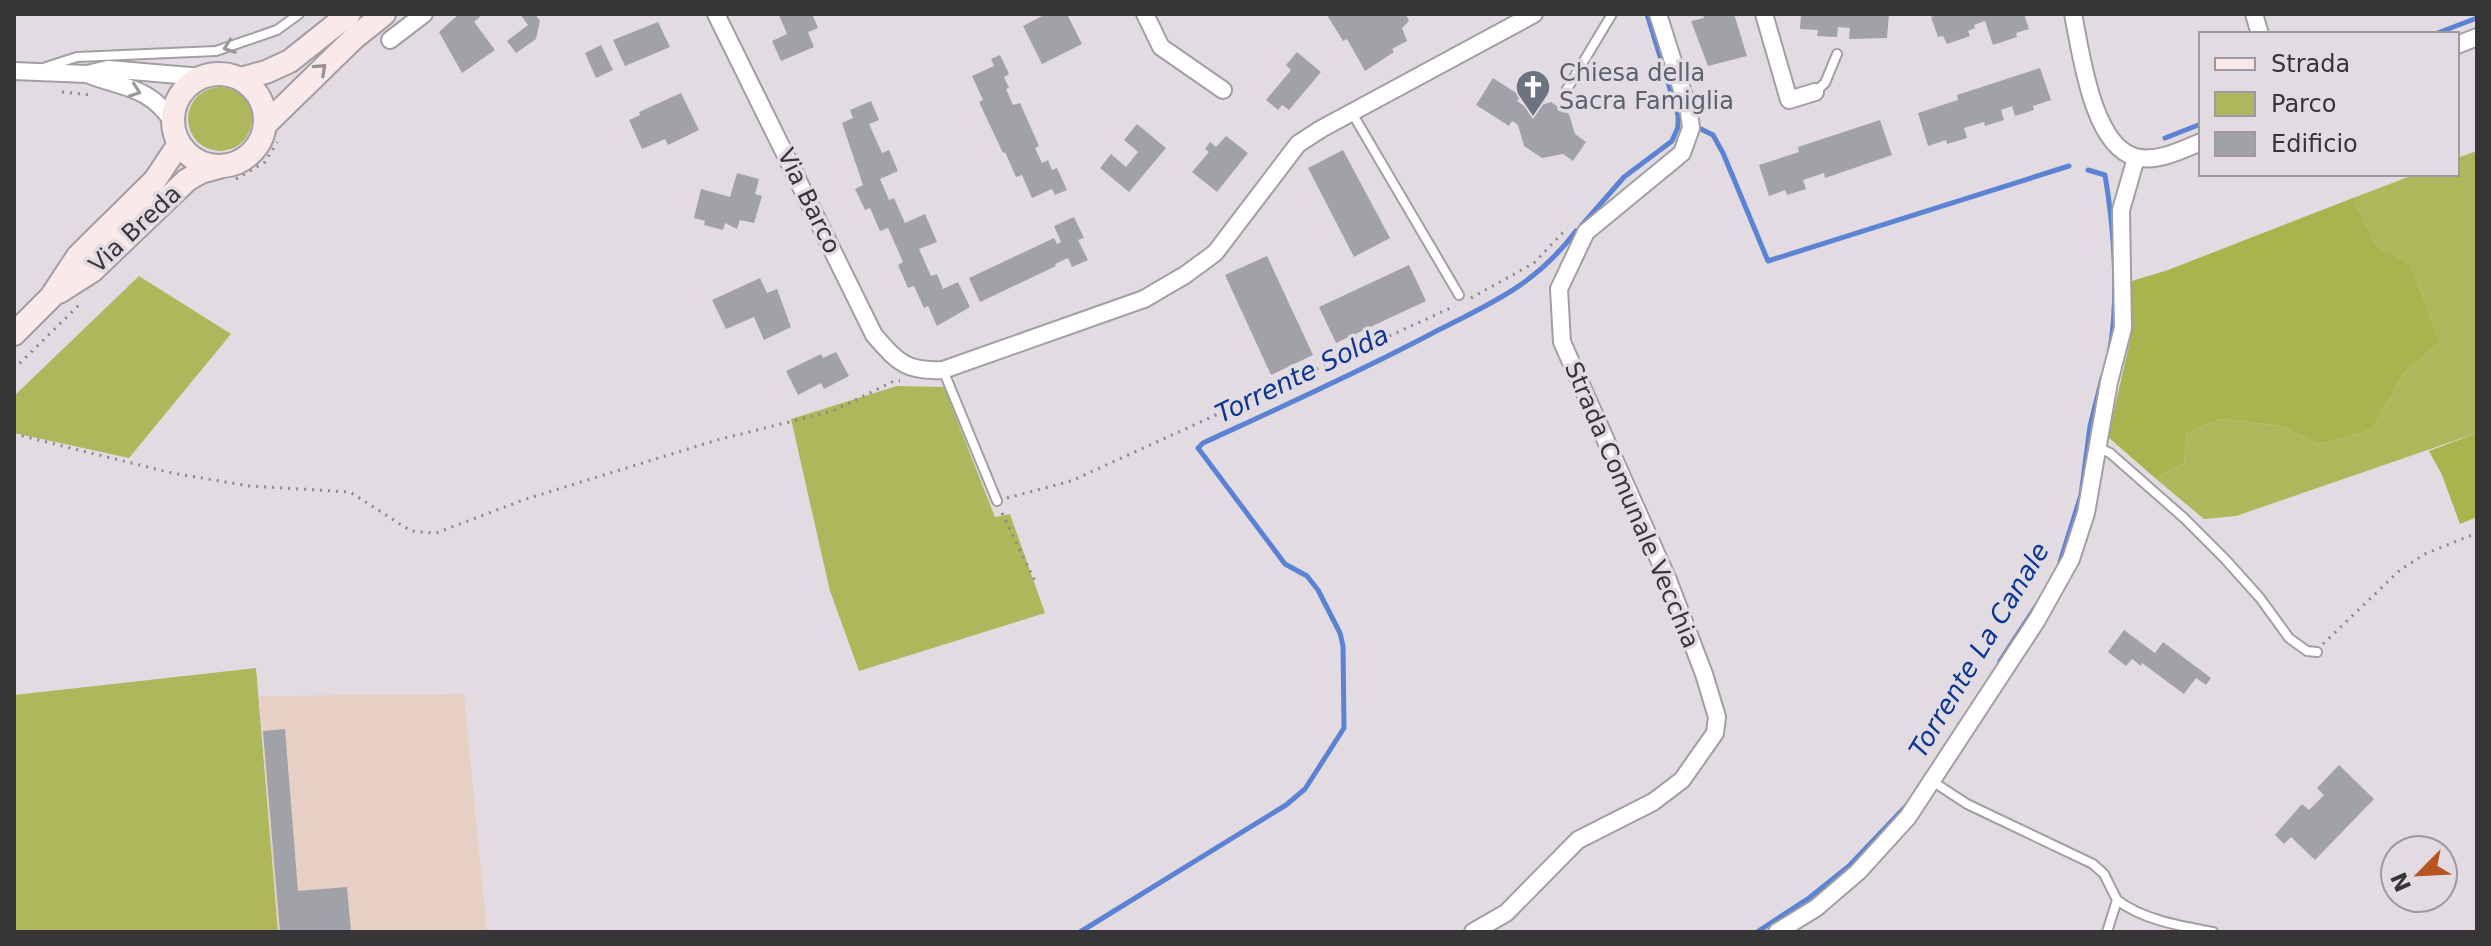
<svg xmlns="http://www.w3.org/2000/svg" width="2491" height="946" font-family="'DejaVu Sans',sans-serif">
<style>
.industrial{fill:#e6cfc5}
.green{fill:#adb85d}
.forest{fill:#a8b44d}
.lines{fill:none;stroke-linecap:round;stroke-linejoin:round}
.stream{stroke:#5c83d3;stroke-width:5}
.building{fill:#a1a2a8}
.lane-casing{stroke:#a39ea4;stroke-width:12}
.street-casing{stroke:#a39ea4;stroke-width:20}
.secondary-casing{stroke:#a39ea4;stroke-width:26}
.path{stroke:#8b878b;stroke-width:3;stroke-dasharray:2 6;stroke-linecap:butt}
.lane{stroke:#fff;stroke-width:8}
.street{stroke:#fff;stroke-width:16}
.secondary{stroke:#fae9e9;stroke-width:22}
.oneway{stroke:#9b9a9b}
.oneway2{stroke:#988f90}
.labels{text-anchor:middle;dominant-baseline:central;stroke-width:7;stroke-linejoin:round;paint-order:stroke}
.worship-label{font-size:24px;fill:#5b616d;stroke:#e2dce2;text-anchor:start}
.street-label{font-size:24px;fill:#373537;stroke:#e2dce2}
.water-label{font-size:26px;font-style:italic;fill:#0d3692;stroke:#e2dce2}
</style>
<rect width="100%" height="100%" fill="#e2dce2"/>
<path class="industrial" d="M464,694l23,238h-209l-19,-236z"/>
<path class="green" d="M188 119a32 32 0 1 1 64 0a32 32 0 1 1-64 0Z
M2477,151v282l-241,83 -32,3 -49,-41 29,-14 3,-31 33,-14 62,7 37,18 53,-14 31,-56 37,-32 -29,-77 -34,-19 -24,-48 63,-24h41v-16z
M139,276l92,58 -102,124 -115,-25v-37z
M897,386l47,1 51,130 15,-3 35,99 -186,58 -29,-80 -39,-172z
M256,668l22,264h-264v-237z"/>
<path class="forest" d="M2353,198l24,48 34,19 29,77 -37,32 -31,56 -53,14 -37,-18 -62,-7 -33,14 -3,31 -29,14 -47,-41 22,-96 2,-60 36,-11z
M2477,433v84l-17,7 -18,-49 -13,-24z"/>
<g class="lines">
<path class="stream" d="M2435,34l42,-16
M1701,129l12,6 10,18 45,108 301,-95
M2165,138l36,-14
M2088,170l17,5c9,53 14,120 5,174
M1582,225l42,-48 48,-36 6,-14v-12l-31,-101
M2060,562l21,-67 9,-69 12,-48
M2000,661l36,-55
M1080,932l206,-127 19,-16 39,-61 -1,-82 -3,-13 -22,-43 -11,-14 -22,-12 -87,-116 5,-5c76,-35 152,-69 226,-108 60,-31 105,-48 147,-104
M1757,932l52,-34 40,-32 59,-62"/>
</g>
<path class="building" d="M459,14h24l-9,8 21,28 -33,23 -23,-41z
M520,14h15l5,7 -4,18 -20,14 -9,-12 21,-16z
M812,14l6,14 -10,4 6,15 -33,14 -9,-20 15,-7 -8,-19z
M1046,14h21l15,30 -40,20 -19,-38z
M1328,14h78l3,7 -7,7 5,13 -15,8 2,3 -29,19 -18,-32 -4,2 -16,-26z
M1703,14h31l13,42 -39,10 -17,-45 13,-3z
M1801,14h88l-2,24 -38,1 1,-11 -12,-1 -1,10 -20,-1 1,-6 -18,-1z
M1938,14h86l5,15 -13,4 1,4 -24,8 -8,-24 -11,4 1,3 -7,3 2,5 -23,8 -4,-8 -5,1 -7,-20z
M658,22l12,25 -45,19 -12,-26z
M601,45l12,25 -17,8 -11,-25z
M1297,52l24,20 -32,38 -7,-5 -4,5 -12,-10 25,-30 -5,-5z
M1000,55l9,19 -5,3 5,11 -3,1 7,16 7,-2 19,43 -4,2 7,15 6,-3 4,10 5,-2 10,22 -12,5 -3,-6 -20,9 -10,-23 -6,2 -11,-25 -2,1 -24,-51 4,-2 -11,-24 22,-10 -3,-7z
M2040,68l11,32 -18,6 1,4 -19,6 -3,-10 -11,4 3,10 -19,6 -1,-4 -20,6 3,10 -20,6 -1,-4 -18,6 -10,-33 40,-13 -1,-5z
M1493,78l28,18 -4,5 12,8 22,-7 18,12 6,20 11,8 -13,19 -10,-7 -21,4 -18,-12 -6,-21 -6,-4 -3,5 -33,-21z
M681,93l18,37 -31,15 -3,-6 -23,10 -13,-29 11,-5 -1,-3z
M871,101l8,19 -10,4 13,29 7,-3 9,21 -18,8 9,21 5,-2 11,25 20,-9 12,28 -18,7 12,27 6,-2 6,15 15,-7 12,25 -33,19 -9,-20 -4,2 -10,-22 -6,2 -10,-23 5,-3 -15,-34 -8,3 -10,-23 -5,2 -10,-21 8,-4 -21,-62 11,-5 -3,-8z
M1880,120l12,35 -67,23 -1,-5 -21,7 3,9 -19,6 -2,-5 -16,6 -10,-31 40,-13 -1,-5z
M1137,124l29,24 -37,44 -29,-24 11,-14 15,13 12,-15 -14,-12z
M1226,136l22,17 -31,39 -25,-20 17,-20 -4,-3 5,-7 6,5z
M1343,150l47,88 -36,19 -46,-89z
M737,173l22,6 -4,15 7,2 -8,27 -14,-3 -3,9 -12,-6 -2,7 -19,-5 1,-4 -11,-3 7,-29 29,8z
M1074,217l10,21 -6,2 10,20 -16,7 -4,-9 -13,6 1,2 -76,36 -11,-24 85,-40 3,6 4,-2 -7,-16z
M1267,256l46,99 -42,20 -46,-100z
M1409,265l17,36 -90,42 -17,-36z
M760,278l7,15 10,-4 14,38 -27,13 -10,-23 -28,12 -14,-29z
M836,352l13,24 -25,13 -3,-6 -23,12 -12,-24 35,-17 2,4z
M2124,630l31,23 8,-11 48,36 -5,7 -10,-7 -12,16 -42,-31 -1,3 -9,-7 -6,7 -18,-14z
M285,729l13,162 49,-4 4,45h-71l-17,-201z
M2339,765l35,34 -59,61 -24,-23 -7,7 -9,-9 27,-31 7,6 15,-15 -7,-7z"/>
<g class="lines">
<defs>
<path id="lane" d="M46,67l31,-10 139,-6 61,-21 22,-16
M1567,89l45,-75
M1815,92l10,-9 12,-29
M1352,113l107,182
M943,370l54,131
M2097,447l13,6 74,65 41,41 35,39 29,40 18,13 10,1
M1932,781l35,23 126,60 11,10 13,26 -10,32
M2117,900c26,20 64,26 96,32"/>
<path id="street" d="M716,14l158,321c24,27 31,37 69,35l201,-71 41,-24 30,-22 83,-109 23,-15 213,-115
M1145,14l16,33 62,43
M1764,14l25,86 26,-8
M2073,14c8,38 19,131 62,143 21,6 47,-7 66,-15
M2254,14l6,20
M390,40l34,-26
M2457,45l20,-8
M14,71l73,3 21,-5 94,8
M87,74c37,15 61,11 86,48
M1473,932l33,-19 72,-73 75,-38 29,-22 33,-47 2,-16 -13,-43 -36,-94 -106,-238 -3,-53 27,-57 96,-79 9,-25 -2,-16 -31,-98
M1777,932l39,-24 42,-36 50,-55 129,-197 34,-61 15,-46 23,-131 14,-54 -2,-118 15,-52"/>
<path id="secondary" d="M173 120a46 46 0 1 1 92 0a46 46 0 1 1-92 0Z
M240,79l26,-7 24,-11 59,-47
M266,124l88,-86 30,-24
M59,292l33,-21 95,-91 14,-8 18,-5
M14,334l37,-37 27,-41 77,-76 24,-36"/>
</defs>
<use href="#lane" class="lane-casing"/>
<use href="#street" class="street-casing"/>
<use href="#secondary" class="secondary-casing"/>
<path class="path" d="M62,92l29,3
M236,179l29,-17 12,-20
M1471,298l63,-35 33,-35
M14,369l66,-65
M14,434l158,39 78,13 100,6 61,39 25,2 90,-34 191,-59 116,-29 61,-30h6
M1007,498l64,-17 384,-175
M1002,513l33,68
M2323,644l77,-74 25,-16 52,-21"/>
<use href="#lane" class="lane"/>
<use href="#street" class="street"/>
<use href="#secondary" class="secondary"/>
</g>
<defs><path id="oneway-chevron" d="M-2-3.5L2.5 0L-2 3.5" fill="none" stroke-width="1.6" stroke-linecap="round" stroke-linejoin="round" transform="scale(2)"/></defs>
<g class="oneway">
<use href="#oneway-chevron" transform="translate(229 47) rotate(161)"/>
<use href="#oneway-chevron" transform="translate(135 91) rotate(19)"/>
</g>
<use class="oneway2" href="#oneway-chevron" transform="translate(321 69) rotate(-43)"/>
<defs>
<symbol id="church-pin" viewBox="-11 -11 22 30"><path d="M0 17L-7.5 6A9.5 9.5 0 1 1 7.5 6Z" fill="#6b7280" stroke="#e2dce2"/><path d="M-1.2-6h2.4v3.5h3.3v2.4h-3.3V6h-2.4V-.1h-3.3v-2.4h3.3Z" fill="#fff"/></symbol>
</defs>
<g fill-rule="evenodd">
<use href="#church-pin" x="1513" y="67" width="40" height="54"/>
</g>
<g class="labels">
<g class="worship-label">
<text x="1559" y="73">Chiesa della<tspan x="1559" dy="28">Sacra Famiglia</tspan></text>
</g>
<g class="street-label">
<text transform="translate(809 201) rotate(64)">Via Barco</text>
<text transform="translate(135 229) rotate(-43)">Via Breda</text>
<text transform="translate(1632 505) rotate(67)">Strada Comunale Vecchia</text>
</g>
<g class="water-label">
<text transform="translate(1302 374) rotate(-26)">Torrente Solda</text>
<text transform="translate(1979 650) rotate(-59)">Torrente La Canale</text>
</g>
</g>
<rect width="2491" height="946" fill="none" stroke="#373537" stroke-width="32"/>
<rect x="2199" y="32" width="260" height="144" fill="#e2dce2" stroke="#9e999e" stroke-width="2"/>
<rect x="2215" y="58" width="40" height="12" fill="#fae9e9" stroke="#9e999e" stroke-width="2"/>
<text x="2271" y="72" font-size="24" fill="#373537">Strada</text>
<rect x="2215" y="92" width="40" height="24" fill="#adb85d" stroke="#9e999e" stroke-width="2"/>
<text x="2271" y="112" font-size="24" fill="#373537">Parco</text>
<rect x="2215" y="132" width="40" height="24" fill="#a1a2a8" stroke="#9e999e" stroke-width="2"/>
<text x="2271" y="152" font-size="24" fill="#373537">Edificio</text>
<g transform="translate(2419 874) rotate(246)"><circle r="38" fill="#e2dce2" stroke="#9e999e" stroke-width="2"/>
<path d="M0-6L14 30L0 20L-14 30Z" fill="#b95520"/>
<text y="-12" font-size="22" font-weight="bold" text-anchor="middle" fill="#373537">N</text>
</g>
</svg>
